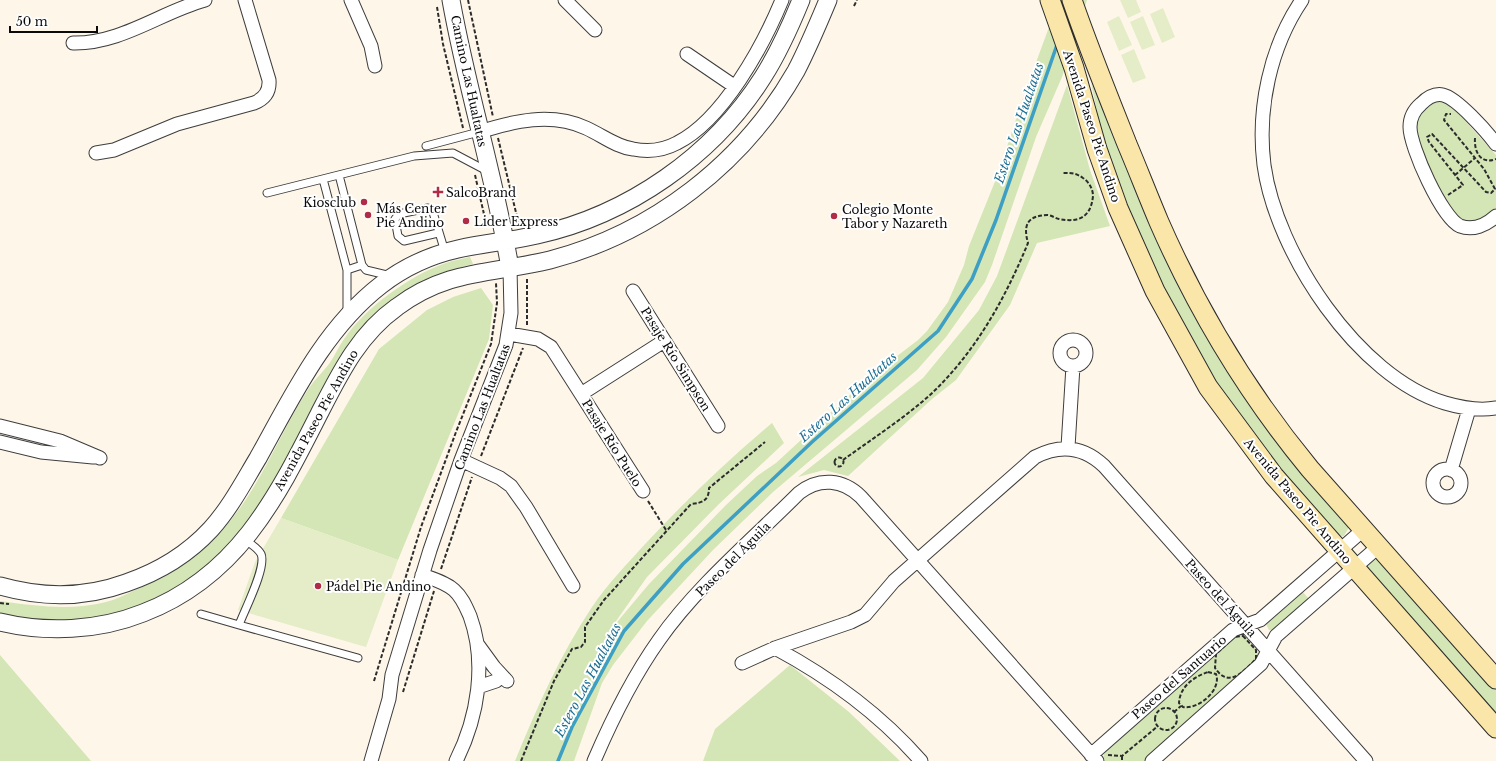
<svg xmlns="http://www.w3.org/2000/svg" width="1496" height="761" font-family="'Libre Baskerville',serif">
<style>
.green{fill:#d4e5b6}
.pitch{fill:#e4edc7}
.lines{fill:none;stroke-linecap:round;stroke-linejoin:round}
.stream{stroke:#3d9fc3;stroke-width:3.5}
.service-casing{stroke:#3d3d3d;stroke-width:9}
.minor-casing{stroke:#3d3d3d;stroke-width:15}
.tertiary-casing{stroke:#3d3d3d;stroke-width:19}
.secondary-casing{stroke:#2c2c2c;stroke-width:21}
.path{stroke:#2c2c2c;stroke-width:2;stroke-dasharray:4 2;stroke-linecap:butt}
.service{stroke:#fff;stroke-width:7}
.minor{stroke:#fff;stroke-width:13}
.tertiary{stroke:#fff;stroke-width:17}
.secondary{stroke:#fae6a8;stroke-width:19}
.poi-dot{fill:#b02c44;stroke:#fff;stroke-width:1.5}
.labels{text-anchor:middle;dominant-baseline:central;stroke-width:4;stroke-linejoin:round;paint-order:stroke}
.street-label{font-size:12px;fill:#0a0a0a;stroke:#fff}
.poi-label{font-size:12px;fill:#0a0a0a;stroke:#fff;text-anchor:start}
.water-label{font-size:13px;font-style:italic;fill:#1d6e92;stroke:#fff}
</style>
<rect width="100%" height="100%" fill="#fef7e9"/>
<path class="green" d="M1059,0h28l-25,77 -26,60 -44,128 -7,17 -39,55 -29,33 -144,122 -60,58 -66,71 -34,44 -11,18 -28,78h-59c22,-54 45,-106 77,-154 16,-24 36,-44 55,-65 39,-42 81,-82 125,-119l12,20 -65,61 -72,73 -40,57 42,-50 77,-79 31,-29 19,-13 90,-83 52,-40 9,-9 21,-29 16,-37 5,-19 29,-72 26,-79z
M1091,83l37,76 37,93 184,275 -5,9 -7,1 -50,-54 -69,-95 -50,-86 -60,-139z
M1067,85l23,85 20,56 -73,17 -27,62 -54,75 -24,19 -84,77 -24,-6 -26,7 125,-99 56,-68 18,-34z
M1442,100l17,14 37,41v53c-9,7 -17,16 -29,14 -4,-1 -11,-5 -13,-8 -10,-14 -41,-75 -39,-91 2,-11 16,-21 27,-23z
M470,257l3,7 -25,7 -24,10 -25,15 -19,14 -19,20 -17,21 -16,27 -18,45 -68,113 -66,57 -59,23 -61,8 -56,-6v-17c35,5 72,10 106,1 9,-2 18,-7 27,-11 45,-19 78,-43 107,-83 27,-38 44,-82 69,-120 6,-9 14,-16 20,-24 6,-8 9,-17 15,-25 21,-31 66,-64 102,-76 8,-3 16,-4 24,-6z
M481,288l12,17 -4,34 -91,221 -117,-42 98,-169 48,-39 26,-13z
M1378,559l118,129v31l-129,-147v-6l3,-5z
M1302,591l7,8 -37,31h-3l-3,-6z
M1243,634l15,17 1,9 -114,101h-40l-2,-3 2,-7 129,-116z
M0,655l91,106h-91z
M790,665l59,47 51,49h-197l12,-32z"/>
<path class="pitch" d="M1120,0h16l5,12 -13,6z
M1163,8l12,29 -13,6 -12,-29z
M1119,16l13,29 -13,6 -12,-29z
M1143,16l12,29 -13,5 -12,-28z
M1134,49l12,29 -13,5 -12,-28z
M281,518l117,42 -32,87 -128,-37 17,-48z"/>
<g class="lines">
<path class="stream" d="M558,761l14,-34 52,-96 59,-67 129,-122 126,-111 34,-52 24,-59 62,-178"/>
<defs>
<path id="service" d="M426,146l53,-14
M339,175l23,90 4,5 25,6
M323,179l24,91v41
M267,193l147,-37 39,-3 34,18
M438,233l-34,8 -6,-5 -3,-17 4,-5 29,-6 4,1 13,43
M347,270l15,-5
M201,614l38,11c5,-14 28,-58 22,-71 -3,-6 -10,-10 -16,-14
M239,625l119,33"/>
<path id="minor" d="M351,0l20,46 4,20
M565,0l30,30
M1302,0c-32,47 -45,109 -38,165 12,88 94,212 181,238 17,5 34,8 51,5
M73,43c48,1 88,-31 132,-43
M687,54l47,32
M479,132c35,-11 72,-20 107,-4 16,7 30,19 47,21 15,3 31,1 44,-6 46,-23 86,-97 105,-143
M1496,144c-9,-12 -39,-46 -53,-49 -9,-2 -16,3 -22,9 -7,6 -11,14 -11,23 0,20 32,91 50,99 13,5 26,-1 36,-10
M96,153l18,-3 63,-26 77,-21c10,-4 16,-11 15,-23l-24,-80
M633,291l85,135
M509,334l29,5 13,8 92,144
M1060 353a13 13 0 1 1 26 0a13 13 0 1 1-26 0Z
M581,394l83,-53
M0,426l60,15 40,17
M0,442l41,10 52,5
M1068,447l5,-81
M461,460l39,18 11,8 15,21 47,79
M1433 483a14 14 0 1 1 28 0a14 14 0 1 1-28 0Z
M1451,470l18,-61
M422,575c11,4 23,7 32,15 8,7 12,17 16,26 17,47 8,101 -14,145
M478,645l16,22 13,14
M775,648c56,30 104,65 146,113
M742,663l33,-15 76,-26 14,-7 29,-34 141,-124c25,-13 48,-11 69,9l262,295
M478,687l18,-6 6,-5
M1091,755l142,-125 27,-10 103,-90
M371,761l18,-62 3,-24 38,-125 31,-90 45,-115 5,-32 -1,-45
M594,761c18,-42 38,-83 65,-121 37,-53 94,-101 140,-147 20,-16 44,-14 62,4l236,264
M1152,761l109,-97 15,-28 102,-89"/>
<path id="tertiary" d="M451,0c16,90 44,178 59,268
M0,586c42,12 85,12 126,-3 32,-11 62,-29 85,-54 19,-21 32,-46 47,-71 34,-61 66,-129 123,-173 22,-17 50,-30 77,-36 26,-6 53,-8 79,-14 91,-20 176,-79 226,-158 16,-25 27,-50 38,-77
M0,622c46,11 98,9 143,-9 94,-36 133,-114 176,-199 21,-41 40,-80 78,-107 51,-38 95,-33 153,-47 103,-27 193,-96 246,-189 12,-23 22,-47 32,-71"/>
<path id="secondary" d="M1050,0l24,68 23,81 21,59 37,83 53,96 66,89 222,252
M1072,0c17,49 36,96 55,144 11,26 21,52 32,78 39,89 89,172 151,247l186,210"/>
</defs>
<use href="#service" class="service-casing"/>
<use href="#minor" class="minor-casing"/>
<use href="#tertiary" class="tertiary-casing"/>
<use href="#secondary" class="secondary-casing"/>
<path class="path" d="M468,0l25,117
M854,6l3,-6
M437,7l6,37 20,84
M498,138l21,87
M1475,138c-1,13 5,27 21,21
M475,175l11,48
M1455,175l20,-17
M1448,195l15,-10 -34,-43 -2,-5 5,-3 54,58 5,1 4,-4 -11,-20 -40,-49 2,-6h5
M527,325v-46
M481,456l42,-108
M834.5 462a4.5 4.5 0 1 1 9 0a4.5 4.5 0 1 1-9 0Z
M843,460c29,-21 60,-41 87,-65 45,-42 75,-96 98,-152 -5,-18 -1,-27 19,-28 4,0 8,3 12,4 20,4 32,-2 34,-23 0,-7 -4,-14 -10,-18 -7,-5 -11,-5 -20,-5
M648,501l18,29
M441,569l31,-92
M0,603l9,1
M1243,636l13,14v9c-12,12 -27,30 -41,9l1,-14 18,-17z
M1208,672l8,2c6,16 -18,36 -33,33l-4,-4c1,-17 15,-26 29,-31z
M374,681l47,-154 35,-95 35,-88 6,-41 -1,-20
M403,692l31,-101
M1155 719a11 11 0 1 1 22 0a11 11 0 1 1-22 0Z
M1174,712l7,-6
M1108,755l14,1 36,-30
M1122,756v5
M521,761l33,-80 18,-32 9,-2 4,-5v-15l19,-27 87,-96c12,-1 18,-4 18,-16l56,-46"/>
<use href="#service" class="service"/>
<use href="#minor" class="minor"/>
<use href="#tertiary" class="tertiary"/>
<use href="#secondary" class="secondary"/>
</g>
<g class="poi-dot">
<path d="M436 186h4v4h4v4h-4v4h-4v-4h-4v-4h4z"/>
<circle cx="364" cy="202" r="4"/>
<circle cx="368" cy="215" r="4"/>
<circle cx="834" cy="216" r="4"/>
<circle cx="466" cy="221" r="4"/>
<circle cx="318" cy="586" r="4"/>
</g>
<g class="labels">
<g class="street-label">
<text transform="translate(469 81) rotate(78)">Camino Las Hualtatas</text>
<text transform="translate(1092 126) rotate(72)">Avenida Paseo Pie Andino</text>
<text transform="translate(676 359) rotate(58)">Pasaje Río Simpson</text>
<text transform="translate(482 407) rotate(-69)">Camino Las Hualtatas</text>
<text transform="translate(316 420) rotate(-61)">Avenida Paseo Pie Andino</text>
<text transform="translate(612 443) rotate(58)">Pasaje Río Puelo</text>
<text transform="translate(1298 501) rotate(50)">Avenida Paseo Pie Andino</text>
<text transform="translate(733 559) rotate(-45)">Paseo del Águila</text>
<text transform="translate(1221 598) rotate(48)">Paseo del Águila</text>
<text transform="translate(1179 677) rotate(-41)">Paseo del Santuario</text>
</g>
<g class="poi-label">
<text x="446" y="192">SalcoBrand</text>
<text x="356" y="202" text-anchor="end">Kiosclub</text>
<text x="376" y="208">Más Center<tspan x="376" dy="14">Pie Andino</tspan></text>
<text x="842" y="209">Colegio Monte<tspan x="842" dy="14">Tabor y Nazareth</tspan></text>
<text x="474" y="221">Lider Express</text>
<text x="326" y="586">Pádel Pie Andino</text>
</g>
<g class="water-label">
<text transform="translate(1019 123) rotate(-71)">Estero Las Hualtatas</text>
<text transform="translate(848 397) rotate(-42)">Estero Las Hualtatas</text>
<text transform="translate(588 680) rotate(-62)">Estero Las Hualtatas</text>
</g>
</g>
<path d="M10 26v6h87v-6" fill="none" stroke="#0a0a0a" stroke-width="2"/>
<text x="16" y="26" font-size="12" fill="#0a0a0a" stroke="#ffffff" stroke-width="3" paint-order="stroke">50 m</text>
</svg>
